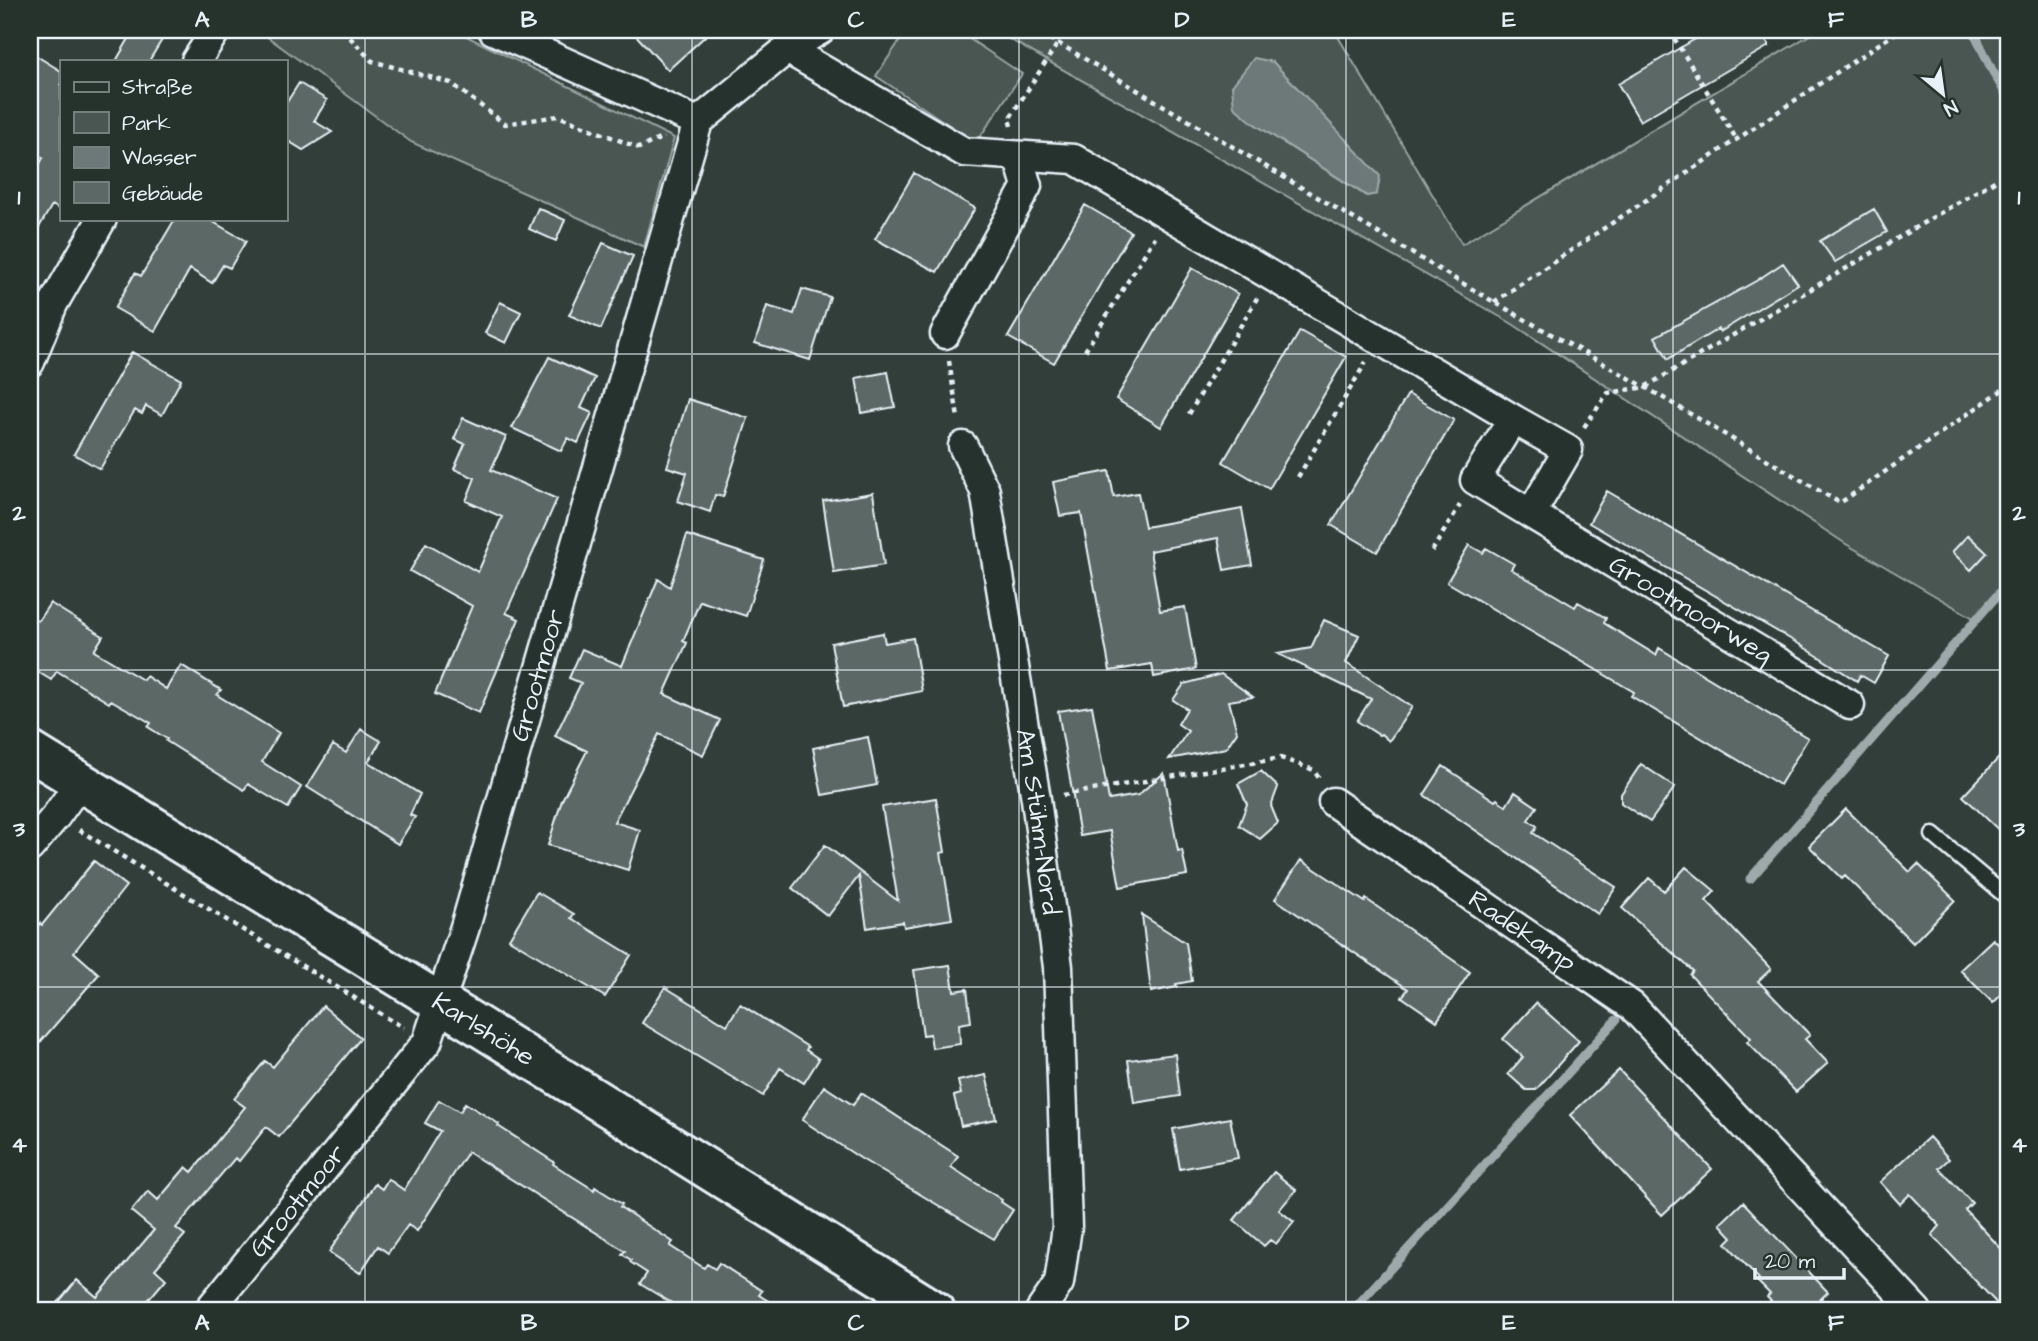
<svg xmlns="http://www.w3.org/2000/svg" width="2038" height="1341" font-family="'Architects Daughter',sans-serif">
<style>
.green{fill:#495651;stroke:#98a4a4;stroke-width:2;fill-rule:evenodd}
.water{fill:#6d7978;stroke:#9ea9ab;stroke-width:2}
.lines{fill:none;stroke-linecap:round;stroke-linejoin:round}
.stream{stroke:#9ea9ab;stroke-width:9}
.building{fill:#5c6865;stroke:#e8f1f8;stroke-width:2}
.service-casing{stroke:#e8f1f8;stroke-width:19}
.minor-casing{stroke:#e8f1f8;stroke-width:33}
.secondary-casing{stroke:#e8f1f8;stroke-width:44}
.path{stroke:#e8f1f8;stroke-width:4.5;stroke-dasharray:5 5;stroke-linecap:butt}
.service{stroke:#26332d;stroke-width:14}
.minor{stroke:#26332d;stroke-width:28}
.secondary{stroke:#26332d;stroke-width:38}
.grid{fill:none;stroke:#e8f1f8;stroke-width:2;stroke-opacity:0.55}
.labels{text-anchor:middle;dominant-baseline:central;stroke-width:5;stroke-linejoin:round;paint-order:stroke}
.street-label{font-size:26px;fill:#e8f1f8;stroke:#26332d}
.neatline{fill:none;stroke:#e8f1f8;stroke-width:2.5}
.grid-label{font-size:23px;text-anchor:middle;font-weight:bold;fill:#e8f1f8}
</style>
<rect width="100%" height="100%" fill="#323e39"/>
<filter id="ink" filterUnits="userSpaceOnUse"><feTurbulence type="fractalNoise" baseFrequency=".0143" numOctaves="2"/><feDisplacementMap in="SourceGraphic" scale="14" xChannelSelector="R" yChannelSelector="G"/><feConvolveMatrix kernelMatrix="1 2 1 2 8 2 1 2 1" color-interpolation-filters="sRGB"/></filter>
<g filter="url(#ink)">
<path class="green" d="M258,30h196l220,108 -30,109 -233,-105z
M907,30h49l66,44 -46,69 -100,-67z
M993,30h341l128,214 356,-214h190v554l-31,36 -131,-76 -335,-221zM1254,59l19,3 104,132 -11,2 -113,-73 -21,-37z"/>
<path class="water" d="M1254,58l19,4 107,114 -3,18 -10,2 -114,-73 -19,-16 -2,-21z"/>
<g class="lines">
<path class="stream" d="M1973,30l19,40 16,28
M1750,879l258,-296
M1352,1311l264,-291"/>
</g>
<path class="building" d="M134,30h34l-19,31h-33z
M631,30h81l-44,40z
M1692,30h68l9,16 -129,75 -22,-37 79,-46z
M30,52l31,19v139l-9,-5 -22,38v-62l13,-23 -13,-8z
M299,83l28,17 -13,21 18,11 -29,18 -18,-11v-34z
M914,173l61,35 -38,64 -62,-33z
M1085,205l46,27 -77,131 -46,-26z
M538,208l27,12 -9,21 -27,-12z
M1874,209l13,23 -52,30 -15,-21z
M175,219h33l38,22 -16,27 -7,-3 -11,18 -22,-14 -35,62 -40,-23 20,-35 6,3z
M603,243l30,13 -32,73 -32,-14z
M1783,263l15,21 -78,48 -2,-3 -50,30 -13,-22 101,-56z
M1192,268l46,26 -77,133 -45,-28z
M802,289l28,8 -20,63 -55,-17 12,-37 27,8z
M500,302l21,10 -15,31 -21,-10z
M1300,331l46,26 -77,132 -46,-27z
M132,352l49,28 -19,35 -16,-9 -4,8 -7,-4 -35,59 -26,-15z
M549,357l46,21 -14,30 11,5 -14,30 -10,-5 -7,13 -49,-23z
M888,372l7,35 -33,6 -6,-35z
M1408,394l46,26 -77,132 -46,-27z
M688,399l60,19 -25,79 -8,-2 -5,17 -32,-11 9,-28 -20,-6z
M463,418l43,19 -15,33 66,29 -51,114 13,6 -40,94 -44,-19 37,-88 -62,-35 16,-28 52,29 24,-55 -36,-16 9,-23 -21,-9 11,-25 -11,-5z
M1109,471l5,26 24,-4 7,34 97,-18 10,56 -28,5 -6,-32 -68,13 10,60 25,-4 11,62 -42,8 -2,-13 -42,7 -29,-158 -21,3 -7,-34z
M1607,491l282,165 -15,27 -14,-8 -3,6 -58,-37 -210,-121z
M873,493l11,72 -50,8 -11,-72z
M687,535l77,25 -18,56 -46,-15 -17,40 4,2 -23,51 56,26 -17,35 -44,-21 -45,88 26,8 -12,40 -80,-25 14,-45 25,-49 -32,-15 26,-53 -12,-5 13,-29 40,17 36,-87 12,8z
M1968,535l19,18 -16,17 -19,-18z
M1469,545l14,8 3,-5 28,16 -3,5 39,23 25,15 3,-5 28,16 -2,5 52,32 3,-7 149,90 -28,47 -149,-89 3,-4 -187,-110z
M50,603l53,33 -9,15 49,29 3,-4 20,13 15,-24 40,25 -4,5 62,38 -17,29 39,25 -13,21 -40,-24 -4,6 -78,-49 1,-2 -19,-12 3,-4 -40,-23 -2,3 -52,-32 -6,9 -21,-13v-51l8,5z
M1324,620l35,15 -13,28 66,44 -23,34 -8,-7 -2,1 -22,-14 14,-22 -93,-45 33,-6z
M883,633l2,10 28,-5 9,53 -79,16 -12,-64z
M1221,674l32,23 -24,4 8,31 -11,16 -57,11 19,-28 -10,-7 9,-15 -14,-9 11,-16z
M1092,706l17,94 29,-5 26,-22 14,78 4,-1 5,25 -67,12 -10,-56 -30,5 -22,-125z
M361,729l20,12 -13,21 52,32 -10,21 5,2 -17,27 -91,-57 26,-42 13,8z
M868,737l9,48 -55,10 -9,-47z
M2008,748v91l-45,-43z
M1641,764l34,23 -25,35 -29,-19v-9z
M1443,766l52,35 2,-2 9,7 9,-14 22,15 -9,13 9,6 -4,7 83,54 -18,27 -174,-119z
M1261,771l17,16 -7,19 7,17 -18,16 -21,-14 8,-21 -9,-20z
M936,798l9,54 -4,1 11,66 -48,8 -1,-5 -36,6 -8,-52 -31,40 -36,-28 33,-43 73,56 -16,-94z
M1846,809l64,63 8,-8 37,36 -42,43 -68,-67 -3,3 -33,-33z
M1301,860l64,42 1,-3 104,73 -33,49 -35,-24 6,-8 -133,-90z
M94,861l32,25 -52,66 25,22 -69,80v-119l10,-12 2,2z
M1686,867l29,24 -9,10 65,68 -13,12 52,54 -5,4 23,24 -32,29 -49,-50 4,-4 -61,-63 3,-4 -71,-63 27,-30 15,13z
M537,892l37,22 -3,4 60,37 -26,42 -96,-58z
M1142,915l44,28 6,38 -16,3 1,3 -26,5z
M1993,939l15,15v34l-15,15 -33,-33z
M950,965l4,26 13,-2 4,33 -12,2 1,20 -28,4 -2,-14 -7,1 -9,-65z
M665,987l62,38 13,-21 68,43 -2,3 13,9 -15,24 -24,-15 -17,28 -121,-73z
M1536,1003l43,38 -43,49h-10l-18,-16 15,-17 -20,-18z
M323,1006l38,32 -82,99 -13,-10 -27,34 -4,-3 -59,70 9,7 -30,34 11,10 -27,32h-88l26,-31 20,17 57,-67 -23,-19 17,-20 10,9 28,-33 6,5 53,-65 -11,-8 31,-38 8,6z
M1175,1054l5,42 -46,7 -6,-43z
M1619,1070l93,99 -50,46 -92,-100z
M986,1075l10,44 -35,7 -7,-30 7,-2 -3,-13z
M824,1086l29,19 8,-12 97,63 -7,11 51,33 -1,2 12,8 -19,29 -134,-81 -58,-38z
M439,1100l21,12 5,-9 34,21 -1,2 56,36 -1,2 41,26 1,-3 27,17 -2,3 53,35 -3,4 34,22 3,-4 8,5 4,-6 43,28 -3,4 25,16h-99l-45,-27 7,-11 -17,-11 1,-2 -9,-6 3,-3 -157,-99 -51,79 -9,-6 -20,28 -10,-7 -18,27 -31,-21 46,-68 7,5 6,-10 16,11 36,-59 -15,-8z
M1230,1118l8,40 -58,11 -7,-40z
M1929,1137l20,22 -10,9 33,35 -7,7 43,46v55h-4l-72,-76 8,-9 -30,-32 -10,10 -20,-22z
M1274,1172l22,18 -17,20 15,12 -18,22 -6,-4 -6,6 -30,-26z
M1743,1202l85,90 -20,19h-28l-13,-14 3,-3 -13,-13 2,-2 -33,-36 6,-6 -12,-13z"/>
<g class="lines">
<defs>
<path id="service" d="M1933,835l75,63"/>
<g id="minor">
<path d="M493,30l205,92"/>
<path d="M787,49l177,103 110,7 439,260 -38,61 56,34 37,-64 -55,-31"/>
<path d="M196,61l20,-31"/>
<path d="M945,334l82,-148 -9,-30"/>
<path d="M30,362l23,-58 49,-85"/>
<path id="s1" d="M963,446l22,45 51,308 22,168 9,260 -8,56 -19,28"/>
<path id="s2" d="M1531,514l319,191"/>
<path id="s3" d="M1333,802l299,204 285,305"/>
<path d="M30,847l26,-31 25,-35"/>
<path id="s4" d="M208,1311l219,-269 38,-115 233,-805 89,-73 33,-19"/>
</g>
<g id="secondary">
<path id="s5" d="M30,751l450,276 455,284"/>
</g>
</defs>
<use href="#service" class="service-casing"/>
<use href="#minor" class="minor-casing"/>
<use href="#secondary" class="secondary-casing"/>
<path class="path" d="M343,30l29,31 79,22 54,41 53,-8 81,32 25,-11
M1031,30l27,13 436,259 151,85 195,116 168,-117
M1669,30l68,110
M2004,30l4,8
M1011,126l-2,-7 49,-76
M1494,302l406,-272
M1085,351l70,-114
M949,361l9,57
M1189,414l68,-116
M1584,427l24,-34 37,-6 363,-214
M1298,477l68,-115
M1432,551l28,-46
M1063,795l218,-37 33,12 6,10
M79,830l325,198"/>
<use href="#service" class="service"/>
<use href="#minor" class="minor"/>
<use href="#secondary" class="secondary"/>
</g>
</g>
<path class="grid" d="M365,30v1281M692,30v1281M1019,30v1281M1346,30v1281M1673,30v1281M30,354h1978M30,670h1978M30,987h1978"/>
<g class="labels">
<g class="street-label">
<text stroke="none"><textPath href="#s2" startOffset="186">Grootmoorweg</textPath></text>
<text stroke="none"><textPath href="#s4" startOffset="730">Grootmoor</textPath></text>
<text stroke="none"><textPath href="#s1" startOffset="385">Am Stühm-Nord</textPath></text>
<text stroke="none"><textPath href="#s3" startOffset="229">Radekamp</textPath></text>
<text stroke="none"><textPath href="#s5" startOffset="532">Karlshöhe</textPath></text>
<text stroke="none"><textPath href="#s4" startOffset="142">Grootmoor</textPath></text>
</g>
</g>
<rect width="2038" height="1341" fill="none" stroke="#26332d" stroke-width="77"/>
<rect x="60" y="60" width="228" height="161" fill="#26332d" stroke="#747f7e" stroke-width="2"/>
<rect x="74" y="82" width="35" height="10" fill="#26332d" stroke="#747f7e" stroke-width="2"/>
<text x="122" y="94" font-size="21" fill="#e8f1f8">Straße</text>
<rect x="74" y="112" width="35" height="21" fill="#495651" stroke="#747f7e" stroke-width="2"/>
<text x="122" y="130" font-size="21" fill="#e8f1f8">Park</text>
<rect x="74" y="147" width="35" height="21" fill="#6d7978" stroke="#747f7e" stroke-width="2"/>
<text x="122" y="164" font-size="21" fill="#e8f1f8">Wasser</text>
<rect x="74" y="182" width="35" height="21" fill="#5c6865" stroke="#747f7e" stroke-width="2"/>
<text x="122" y="200" font-size="21" fill="#e8f1f8">Gebäude</text>
<g transform="translate(1943 94) rotate(151)" stroke="#26332d" stroke-width="5" paint-order="stroke">
<path d="M0-5L12 26L0 18L-12 26Z" fill="#e8f1f8"/>
<text y="-10" font-size="19" font-weight="bold" text-anchor="middle" fill="#e8f1f8">N</text>
</g>
<path d="M1755 1268v10h89v-10" fill="none" stroke="#e8f1f8" stroke-width="3.5"/>
<text x="1765" y="1268" font-size="21" fill="#e8f1f8" stroke="#26332d" stroke-width="5" paint-order="stroke">20 m</text>
<rect x="38" y="38" width="1962" height="1264" class="neatline"/>
<g class="grid-label">
<text x="202" y="27">A</text>
<text x="529" y="27">B</text>
<text x="856" y="27">C</text>
<text x="1182" y="27">D</text>
<text x="1509" y="27">E</text>
<text x="1836" y="27">F</text>
<text x="19" y="204">1</text>
<text x="2019" y="204">1</text>
<text x="19" y="520">2</text>
<text x="2019" y="520">2</text>
<text x="19" y="836">3</text>
<text x="2019" y="836">3</text>
<text x="19" y="1152">4</text>
<text x="2019" y="1152">4</text>
<text x="202" y="1330">A</text>
<text x="529" y="1330">B</text>
<text x="856" y="1330">C</text>
<text x="1182" y="1330">D</text>
<text x="1509" y="1330">E</text>
<text x="1836" y="1330">F</text>
</g>
</svg>
